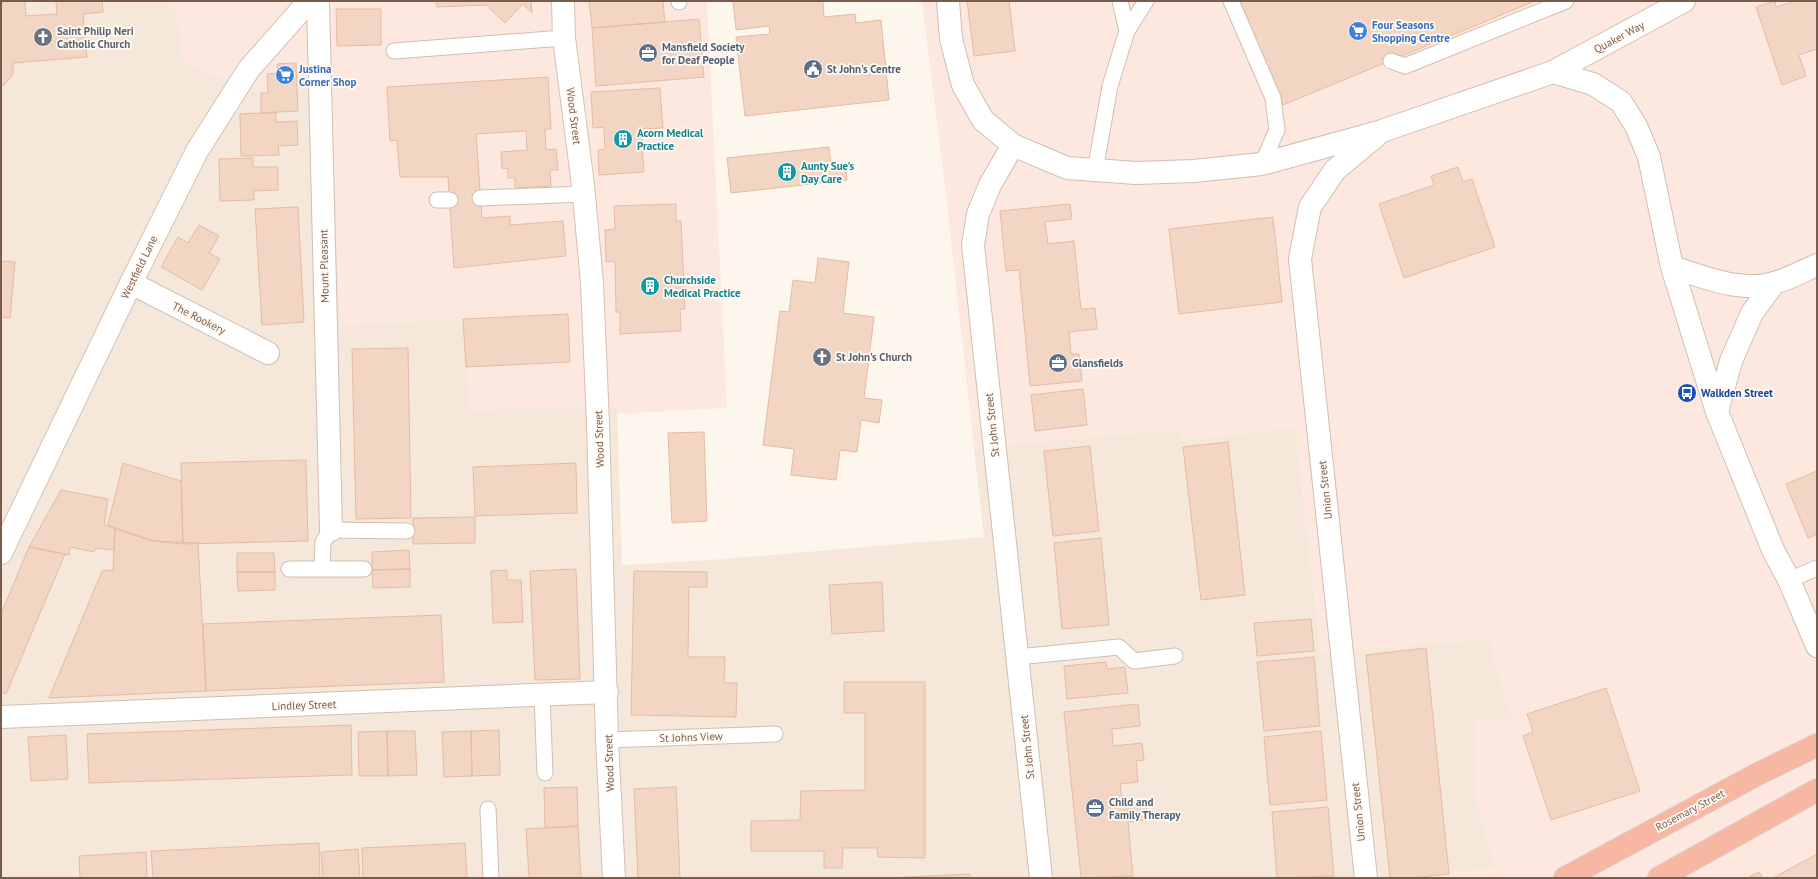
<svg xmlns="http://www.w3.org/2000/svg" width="1818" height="879" font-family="'PT Sans',sans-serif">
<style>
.residential{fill:#f5e8da}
.commercial{fill:#fde8e0}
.building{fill:#f3d5c3;stroke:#e6bba3}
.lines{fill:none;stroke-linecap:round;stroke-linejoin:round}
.lane-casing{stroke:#d1beb0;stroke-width:17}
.street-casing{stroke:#d1beb0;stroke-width:24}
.secondary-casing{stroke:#d6c0b0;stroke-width:24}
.highway-casing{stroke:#dad1cd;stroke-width:24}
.lane{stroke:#fff;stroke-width:15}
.street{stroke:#fff;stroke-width:22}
.secondary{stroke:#fff;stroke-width:22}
.highway{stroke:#f7b7a3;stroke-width:22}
.labels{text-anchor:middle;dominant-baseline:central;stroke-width:3.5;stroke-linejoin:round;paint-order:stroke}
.shop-label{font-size:11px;font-weight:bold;fill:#366cbe;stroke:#fffaf3;text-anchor:start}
.worship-label{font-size:11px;font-weight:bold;fill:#5b616d;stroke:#fffaf3;text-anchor:start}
.street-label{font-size:11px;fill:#7a5c4d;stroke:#fffaf3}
.service-label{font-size:11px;font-weight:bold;fill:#4e5e75;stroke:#fffaf3;text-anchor:start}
.culture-label{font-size:11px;font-weight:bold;fill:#0d838f;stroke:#fffaf3;text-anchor:start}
.transit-label{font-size:11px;font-weight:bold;fill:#164399;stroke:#fffaf3;text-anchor:start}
</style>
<rect width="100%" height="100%" fill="#fdf6ec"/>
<path class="residential" d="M1,1h174l9,61 147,26 10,237 122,-6 7,91 147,-5 5,160 88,-5 274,-23 -10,-89 205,-19 2,12 114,-14 26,226 168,-14 22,79 -37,3v69l22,78 -84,10h-1411z"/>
<path class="commercial" d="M175,1h532l20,407 -110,6 -1,-9 -146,5 -7,-91 -122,6 -10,-237 -75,5 -72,-31z
M922,1h895v877h-405l84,-11 -22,-77v-69l37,-3 -22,-79 -168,14 -26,-226 -114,14 -3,-12 -204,19 -30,-271z"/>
<path class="building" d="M1,1h24l1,15 31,-2 -1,-13h46l1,11 -20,2 4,43 -74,6v11l-9,11 -3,1z
M436,1h95l1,12 -9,-9 -18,19 -19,-18 -49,2z
M589,1h74l2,21 -73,6z
M733,1h90l1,16 31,-3 1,9 25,-3 8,80 -144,16 -9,-79 34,-3 -1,-8 -33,4z
M967,1h42l6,50 -41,5z
M1240,1h295l-252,104z
M1775,1l1,6 19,-6h22v48l-18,6 7,21 -24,9 -26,-78z
M336,9h45v36l-44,1z
M699,19l5,58 -108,9 -4,-58z
M296,63l2,48 -37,2v-20h7l-1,-19 11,-1 -1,-9z
M548,77l3,52h-6l1,21 10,-1 2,21h-8l1,16 -36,2v-10h-7v-9l-6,-1 -1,-16 26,-2 -1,-19 -50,3 6,84 28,-2v9l53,-4 3,35 -112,12 -6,-91h-48l-3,-37 -7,1 -3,-54z
M660,88l3,40 -22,1 3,43 -45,3 -1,-25 7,-1 -1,-22 -11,1 -2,-36z
M261,113h15v9l21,-1 1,24 -20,1 1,9 -38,1 -1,-42z
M829,147l2,17 14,-1 2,17 -116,13 -4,-35z
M253,158v9h25v23l-24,1v9l-34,1 -1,-42z
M1458,167l5,15 9,-3 23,68 -91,31 -25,-74 55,-19 -3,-9z
M676,204v17h5l4,88h-5l1,22 -61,3v-22h-4l-1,-51 -9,1 -1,-32 10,-1 -1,-23z
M1070,204l2,15 -27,3 3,22 26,-3 7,68 14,-1 2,21 -28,3 2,22h8l3,27 -52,5 -11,-116 -13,1 -6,-60z
M298,207l6,115 -42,3 -7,-116z
M1273,217l9,85 -103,12 -10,-85z
M199,225l20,11 -10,17 11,6 -18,31 -41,-23 17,-30 10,6z
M818,258l31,4 -6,51 31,4 -10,81 18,2 -3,23 -18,-3 -4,32 -17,-2 -4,30 -45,-5 3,-26 -31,-4 17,-134 9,1 4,-32 22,3z
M1,261l14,1 -5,56 -9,-1z
M568,314l2,48 -104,5 -3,-48z
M408,348l3,170 -55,1 -4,-170z
M1083,389l4,36 -52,6 -4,-36z
M704,432l3,89 -35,2 -4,-90z
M1228,442l17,153 -44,5 -18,-153z
M1090,446l9,85 -46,5 -9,-85z
M306,460l2,81 -125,3 -2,-81z
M123,463l58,18 2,63 -30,-3 -45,-16z
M576,463l1,50 -102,3 -2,-49z
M1817,471v63l-9,4 -22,-54z
M61,490l47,9 -4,25 11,5 -1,21 -19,-2 -1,4 -24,-5 -1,8 -40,-8z
M475,517v26l-62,1v-26z
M115,529l38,12 45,2 8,148 -157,7 53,-127 11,-1z
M1101,538l8,87 -47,4 -8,-86z
M29,547l36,7 -59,140 -5,-2v-78z
M409,550l1,19 -38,1v-18z
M237,553h37l1,19h-38z
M410,569v18l-37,1 -1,-18z
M576,569l4,110 -45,1 -5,-109z
M507,570v10h14l2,42 -30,1 -2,-52z
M634,571l73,1v15h-18l-1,70h37l-1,26h13l-1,34 -105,-2z
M237,572h38v18l-37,1z
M882,582l2,49 -52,3 -3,-49z
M441,615l3,67 -238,9 -3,-67z
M1311,619l3,32 -57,5 -3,-33z
M1426,648l23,226 -37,4h-22l-24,-223z
M1314,657l6,69 -56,5 -7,-69z
M1106,662l1,7 18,-2 3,26 -61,6 -3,-33z
M844,682h81v176l-47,-1 -1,-9h-34l-1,20h-18v-17h-73v-30l49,-1 1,-29 64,-1v-77h-21z
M1606,688l34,103 -89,29 -28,-84 10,-4 -6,-18z
M1138,704l2,22 -28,3 1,17 29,-3 2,17 -8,1 2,21 -18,2 3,19 23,-2 1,19 -19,2 5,54 -52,2 -17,-166z
M351,725l1,50 -263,8 -2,-49z
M499,730l1,45 -28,1 -1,-45z
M387,731l1,45h-29l-1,-44z
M387,731h28l2,44 -29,1z
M471,731l1,45 -28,1 -2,-45z
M1321,731l6,69 -57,5 -6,-68z
M66,735l2,44 -37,2 -3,-44z
M577,787l1,39 -33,2 -1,-40z
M676,787l4,91h-42l-4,-89z
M1328,807l6,69 -57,2 -5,-66z
M578,826l3,52h-52l-3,-49z
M319,843l1,35h-167l-2,-27z
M465,843l2,35h-104l-1,-30z
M358,849l2,29h-37l-2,-26z
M146,852l1,26h-67l-1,-22z
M1817,854v24h-44z
M1759,872l4,6h-15l3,-2z
M970,874v4h-83z"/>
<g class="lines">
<defs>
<path id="lane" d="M679,1v1
M1120,1l7,30
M1231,1l42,97 4,32 -15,34
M394,51l170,-13
M1391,61l14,5 161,-65
M1095,171l15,-85 17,-55 19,-30
M480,198l103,-4
M437,200h13
M289,569h75
M322,569l1,-27 8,-12 76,1
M1789,580l28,-12
M1017,657l102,-10 15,14 41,-5
M542,695l3,78
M607,740l168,-6
M488,809l3,69"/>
<path id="street" d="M318,1l13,529
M948,1l3,38 12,46 20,35 30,25 54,23 69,5 58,-2 68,-7 120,-33 171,-59 131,-71
M1553,72l40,12 28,18 15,24 13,31 23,110 45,145 56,138 16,30 28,66
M1013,145l-23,40 -12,29 -5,31 68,633
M1672,267c32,10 68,26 102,16 15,-4 29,-12 43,-18
M131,283l137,70
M1717,412l14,-51 21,-48 22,-30
M1,717l606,-25
M1366,878l-66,-619 10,-52 25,-37 41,-34"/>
<path id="secondary" d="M563,1l1,37 19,147 9,98 6,140 9,317 7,138
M1,553l130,-270 66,-132 52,-82 60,-68"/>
<path id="highway" d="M1565,878l191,-103 61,-30
M1659,878l158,-88"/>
</defs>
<use href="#lane" class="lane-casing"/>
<use href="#street" class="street-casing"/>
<use href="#secondary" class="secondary-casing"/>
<use href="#highway" class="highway-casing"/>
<use href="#lane" class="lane"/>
<use href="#street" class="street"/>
<use href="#secondary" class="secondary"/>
<use href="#highway" class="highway"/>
</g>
<defs>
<symbol id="supermarket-disc" viewBox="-11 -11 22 22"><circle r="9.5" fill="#3f7fe0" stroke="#fffaf3"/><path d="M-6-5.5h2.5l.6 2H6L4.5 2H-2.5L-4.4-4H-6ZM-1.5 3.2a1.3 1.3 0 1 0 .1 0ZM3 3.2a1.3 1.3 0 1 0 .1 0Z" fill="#fff"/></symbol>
<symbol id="church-disc" viewBox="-11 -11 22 22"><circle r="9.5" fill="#6b7280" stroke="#fffaf3"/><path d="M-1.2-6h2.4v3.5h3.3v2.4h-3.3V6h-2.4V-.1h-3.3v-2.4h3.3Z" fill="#fff"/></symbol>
<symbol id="office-disc" viewBox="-11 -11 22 22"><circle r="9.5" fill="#5c6f8a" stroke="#fffaf3"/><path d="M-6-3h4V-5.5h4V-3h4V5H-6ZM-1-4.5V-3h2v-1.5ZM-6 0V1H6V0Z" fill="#fff"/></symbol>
<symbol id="civic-disc" viewBox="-11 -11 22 22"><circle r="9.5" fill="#5c6f8a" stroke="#fffaf3"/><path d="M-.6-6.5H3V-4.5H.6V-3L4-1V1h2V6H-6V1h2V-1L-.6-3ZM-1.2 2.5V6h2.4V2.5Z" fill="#fff"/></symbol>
<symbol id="building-disc" viewBox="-11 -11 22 22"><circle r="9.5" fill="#0f9aa8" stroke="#fffaf3"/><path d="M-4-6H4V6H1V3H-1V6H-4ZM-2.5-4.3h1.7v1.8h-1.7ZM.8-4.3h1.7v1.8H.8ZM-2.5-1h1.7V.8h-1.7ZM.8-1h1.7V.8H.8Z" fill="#fff"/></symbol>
<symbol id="bus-disc" viewBox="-11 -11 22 22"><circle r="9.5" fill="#1a4fb4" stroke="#fffaf3"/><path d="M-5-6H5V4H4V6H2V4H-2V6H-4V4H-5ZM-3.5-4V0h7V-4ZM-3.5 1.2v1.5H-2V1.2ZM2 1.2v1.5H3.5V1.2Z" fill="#fff"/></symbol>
</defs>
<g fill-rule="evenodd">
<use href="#supermarket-disc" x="1347" y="20" width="22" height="22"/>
<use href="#church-disc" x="32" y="26" width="22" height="22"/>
<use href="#office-disc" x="637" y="42" width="22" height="22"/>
<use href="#civic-disc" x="802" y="58" width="22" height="22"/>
<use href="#supermarket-disc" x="274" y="64" width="22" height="22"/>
<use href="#building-disc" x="612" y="128" width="22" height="22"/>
<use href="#building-disc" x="776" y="161" width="22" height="22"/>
<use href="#building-disc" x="639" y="275" width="22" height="22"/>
<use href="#church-disc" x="811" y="346" width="22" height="22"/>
<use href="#office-disc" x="1047" y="352" width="22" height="22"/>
<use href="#bus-disc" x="1676" y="382" width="22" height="22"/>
<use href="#office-disc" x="1084" y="797" width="22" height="22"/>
</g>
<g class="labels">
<g class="shop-label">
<text x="1372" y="25">Four Seasons<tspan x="1372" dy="13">Shopping Centre</tspan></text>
<text x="299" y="69">Justina<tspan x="299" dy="13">Corner Shop</tspan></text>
</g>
<g class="worship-label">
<text x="57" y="31">Saint Philip Neri<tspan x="57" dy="13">Catholic Church</tspan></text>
<text x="836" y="357">St John's Church</text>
</g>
<g class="street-label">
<text transform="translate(1619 37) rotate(-28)">Quaker Way</text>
<text transform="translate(574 116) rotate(83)">Wood Street</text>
<text transform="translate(324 266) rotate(-91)">Mount Pleasant</text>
<text transform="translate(139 267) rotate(-64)">Westfield Lane</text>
<text transform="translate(199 318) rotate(27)">The Rookery</text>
<text transform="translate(992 425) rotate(-96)">St John Street</text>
<text transform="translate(599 439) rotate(-92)">Wood Street</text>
<text transform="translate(1325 490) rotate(-96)">Union Street</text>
<text transform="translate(304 705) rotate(-2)">Lindley Street</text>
<text transform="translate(691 737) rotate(-2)">St Johns View</text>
<text transform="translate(1027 747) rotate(-96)">St John Street</text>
<text transform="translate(609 763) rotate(-92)">Wood Street</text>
<text transform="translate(1690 810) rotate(-28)">Rosemary Street</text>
<text transform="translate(1358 812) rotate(-96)">Union Street</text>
</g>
<g class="service-label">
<text x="662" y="47">Mansfield Society<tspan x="662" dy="13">for Deaf People</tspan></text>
<text x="827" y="69">St John's Centre</text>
<text x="1072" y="363">Glansfields</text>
<text x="1109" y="802">Child and<tspan x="1109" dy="13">Family Therapy</tspan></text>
</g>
<g class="culture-label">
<text x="637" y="133">Acorn Medical<tspan x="637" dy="13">Practice</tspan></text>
<text x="801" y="166">Aunty Sue's<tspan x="801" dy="13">Day Care</tspan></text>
<text x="664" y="280">Churchside<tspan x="664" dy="13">Medical Practice</tspan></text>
</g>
<g class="transit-label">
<text x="1701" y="393">Walkden Street</text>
</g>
</g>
<rect width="1818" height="879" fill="none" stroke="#7a5c4d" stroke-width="4"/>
</svg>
